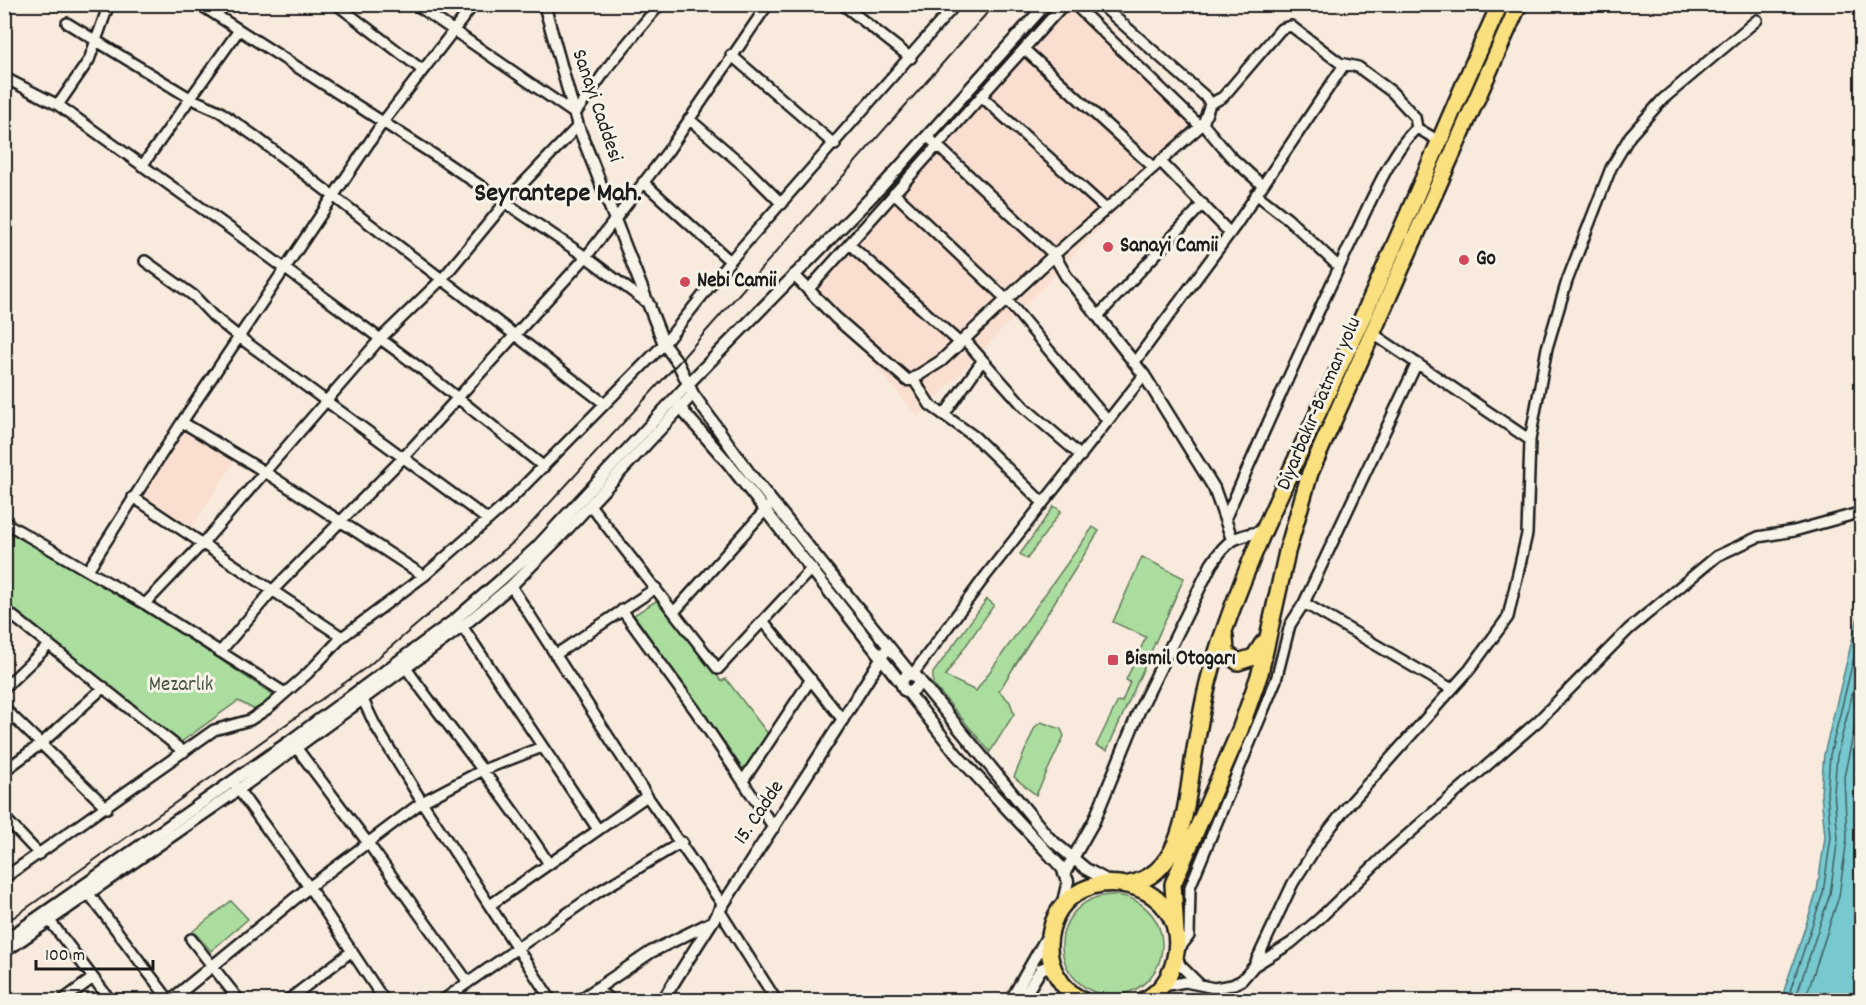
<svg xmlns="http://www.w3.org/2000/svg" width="1866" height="1005" font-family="Dekko,sans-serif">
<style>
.built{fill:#fadfd0}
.green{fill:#aadd9e;stroke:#637c5d;stroke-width:1.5}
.water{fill:#77c8cf;stroke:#538387;stroke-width:1.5}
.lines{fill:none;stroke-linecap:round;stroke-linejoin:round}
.shore{stroke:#406164;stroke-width:1.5}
.minor-casing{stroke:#1c1c1c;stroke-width:14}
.tertiary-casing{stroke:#1c1c1c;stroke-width:15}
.trunk-casing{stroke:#1c1c1c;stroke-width:20}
.minor{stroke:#f7f3e8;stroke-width:9}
.tertiary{stroke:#f7f3e8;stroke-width:10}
.trunk{stroke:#fbe080;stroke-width:15}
.rail{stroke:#1c1c1c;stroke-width:2}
.poi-dot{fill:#d1495b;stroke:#f7f3e8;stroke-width:2}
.labels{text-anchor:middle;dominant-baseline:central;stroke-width:6;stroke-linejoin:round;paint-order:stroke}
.street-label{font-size:21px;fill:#1c1c1c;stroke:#f7f3e8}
.poi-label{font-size:21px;font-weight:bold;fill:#1c1c1c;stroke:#f7f3e8;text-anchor:start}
.park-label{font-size:21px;fill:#475643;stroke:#f7f3e8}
.district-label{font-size:27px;font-weight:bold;fill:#1c1c1c;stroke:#f7f3e8}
</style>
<rect width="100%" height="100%" fill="#f8eadd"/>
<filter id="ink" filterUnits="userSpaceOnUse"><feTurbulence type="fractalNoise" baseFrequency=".0167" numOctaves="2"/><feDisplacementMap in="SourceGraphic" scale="12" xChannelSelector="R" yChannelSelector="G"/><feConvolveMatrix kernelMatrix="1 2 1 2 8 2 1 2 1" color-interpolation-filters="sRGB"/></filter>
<g filter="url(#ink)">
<path class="built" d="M1059,5h10l128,122 -279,290 -113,-135z
M185,430l51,29 -44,68 -51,-29z"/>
<path class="green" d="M1054,506l7,5 -34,48 -7,-5z
M4,526l98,55 173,115 -18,15 -19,-10 -57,41 -176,-137z
M1093,527l6,4 -100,160 11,11 4,12 -24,38 -57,-68v-11l54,-74 7,6 -49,71 31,15z
M1142,557l42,21 -77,172 -11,-4 22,-45 4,1 8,-20 -4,-2 20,-43 -33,-15z
M659,599l62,82 5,-2 46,60 -26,34 -112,-158z
M1041,722l20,7 3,7 -28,59 -22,-18 21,-50z
M1062 945a50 50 0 1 1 100 0a50 50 0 1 1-100 0Z
M231,901l17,18 -37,32 -18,-20z"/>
<path class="water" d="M1861,604v396h-80l36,-109 8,-54 -4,-44 3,-39z"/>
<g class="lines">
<path class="shore" d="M1787,1000l36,-107 8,-56 -4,-44 3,-38 32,-130
M1795,1000l35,-106 8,-56 -4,-46 3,-36 25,-101
M1805,1000l34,-104 8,-58 -3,-61 18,-84"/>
<defs>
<path id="minor" d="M199,4l243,156 144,97 64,48
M336,4l85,65
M415,4l160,110 36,-51 49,-59
M842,4l69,54
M1074,4l126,122
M1100,4l107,94 3,6 -7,20 27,32 32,29
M67,23l123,75 29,13 37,26 349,267
M1024,49l129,118
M731,55l104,90
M9,80l49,25 184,132 182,134 120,96
M981,96l125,113
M1210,104l13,-7 58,-68 10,-3 49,37 18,4 34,25 23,25 2,11
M58,105l31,-45 20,-56
M689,119l56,48 37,37
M927,136l127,119 149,-131
M1160,161l70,72
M142,166l97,-136
M643,182l87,79
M894,193l112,106 102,122
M1256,194l32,25 51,48
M849,244l111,99
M145,261l49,35 19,20 26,21 249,183
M808,290l256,-286
M1098,316l105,-112
M1372,333l158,107
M964,339l60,68 57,49
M1134,363l102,-138 108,-160
M914,380l16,25 45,32 68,66
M944,415l38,-54
M182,422l83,50 159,104
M133,497l209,140
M590,505l128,164 94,-101
M1226,517c42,-94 84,-190 129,-283 14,-29 38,-86 62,-106l22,13
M4,522l141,82 140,89
M88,570l94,-148 201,-300 91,-118
M511,586l136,210 76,109
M1304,603l146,85
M145,604l59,-62 176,-203 63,-61 67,-81 68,-71
M4,609l180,143
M622,610l73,100 79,118
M674,612l95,-106
M764,622l79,98
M460,623l137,205
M220,652l52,-61 130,-132 184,-202 82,-106 100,-147
M555,655l101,-67
M406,668c47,66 99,127 143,196
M913,674l71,-96 160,-203
M4,688l45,-43
M363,700l12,25 47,77 129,198
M4,708l103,100
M292,742l76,101 100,139
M4,771l38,-28 62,-56
M743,781l68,-102
M235,785l74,102 75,113
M4,817l35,37
M4,878l210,-148 36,-10 17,-11 41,-36 34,-36 82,-61 82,-72 158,-160 66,-83 226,-257
M309,887l113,-85 61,-32 59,-23
M89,894l80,106
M490,905l157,-109
M719,910l57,90
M50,921l60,79
M191,939l48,61
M1254,966l37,-23 28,-24 69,-67 150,-131 91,-92 88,-73 41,-19 36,-6 68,-19
M1200,985l14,3 18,-3 10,-5 12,-14 39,-83 28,-43 25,-32 124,-139 38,-52 19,-83 3,-94 17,-92 20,-67 44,-113 19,-32 33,-37 94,-79
M1163,986l22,-4 15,3 -20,-20 -4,-12 13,-17 1,-49 86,-207 14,-55 14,-22 113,-240
M595,990l17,10
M63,1000l30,-22
M288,1000l64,-49
M443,1000l155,-108 84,-50"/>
<path id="tertiary" d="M544,4l34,122 86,218 14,19 15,31 57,80 160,199
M794,275l42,43 71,62h4l30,-19 113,-106 12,21 78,99 70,113 18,51
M676,403l52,60 173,220
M919,681l-3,7 -4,3 -8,-1 -3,-7 6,-9 9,2 133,162 37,31 24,13
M907,691l50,64 105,113 6,13 -6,25
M1064,874l30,-53 45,-110 72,-146c17,-27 23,-28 54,-34
M4,941l286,-200 167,-123 46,-40 33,-30 153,-165 195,-199 162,-180
M4,952l234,-162 225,-164 48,-40 48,-48 134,-144
M171,1000l138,-113
M580,1000l71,-48 59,-29
M663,1000c73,-119 152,-234 225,-353
M1011,1000l37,-65
M1022,1000l19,-31 11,-4"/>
<path id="trunk" d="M1225,637l1,16 12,9 16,-5 9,-14
M1129,884c56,-10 57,-84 65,-129 6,-33 11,-67 22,-100 35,-109 89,-212 137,-317 51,-110 96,-223 147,-334
M1176,934l-3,-50 67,-154 20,-57 27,-121 23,-79 209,-469
M1082,1000c-20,-10 -34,-33 -33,-56 6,-94 149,-71 125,18 -4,16 -15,31 -30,38"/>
</defs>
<use href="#minor" class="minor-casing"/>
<use href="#tertiary" class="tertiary-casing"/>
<use href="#trunk" class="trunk-casing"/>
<use href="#minor" class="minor"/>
<use href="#tertiary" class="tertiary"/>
<use href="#trunk" class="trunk"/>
<path class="rail" d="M4,924l363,-257 148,-126 163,-178 317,-359"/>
</g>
</g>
<g class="poi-dot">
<circle cx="1108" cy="247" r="6"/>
<circle cx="1464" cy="260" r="6"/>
<circle cx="685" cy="282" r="6"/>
<rect x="1107" y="654" width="12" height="12" rx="3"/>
</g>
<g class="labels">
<g class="street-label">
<text transform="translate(596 106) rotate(71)">Sanayi Caddesi</text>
<text transform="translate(1320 404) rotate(-67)">Diyarbakır-Batman yolu</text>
<text transform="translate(760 813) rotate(-56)">15. Cadde</text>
</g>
<g class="poi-label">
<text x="1120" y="247">Sanayi Camii</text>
<text x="1476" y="260">Go</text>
<text x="697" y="282">Nebi Camii</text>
<text x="1125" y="660">Bismil Otogarı</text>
</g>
<g class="park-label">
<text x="181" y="686">Mezarlık</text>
</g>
<g class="district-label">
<text x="558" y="194">Seyrantepe Mah.</text>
</g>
</g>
<rect width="1866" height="1005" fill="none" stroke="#f7f3e8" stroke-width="24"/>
<rect x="12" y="12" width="1842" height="981" fill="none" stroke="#1c1c1c" stroke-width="2" filter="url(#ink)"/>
<path d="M36 960v9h117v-9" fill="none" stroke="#1c1c1c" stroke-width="3"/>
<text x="45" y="960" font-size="18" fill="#1c1c1c" stroke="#f7f3e8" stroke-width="4.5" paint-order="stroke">100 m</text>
</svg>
